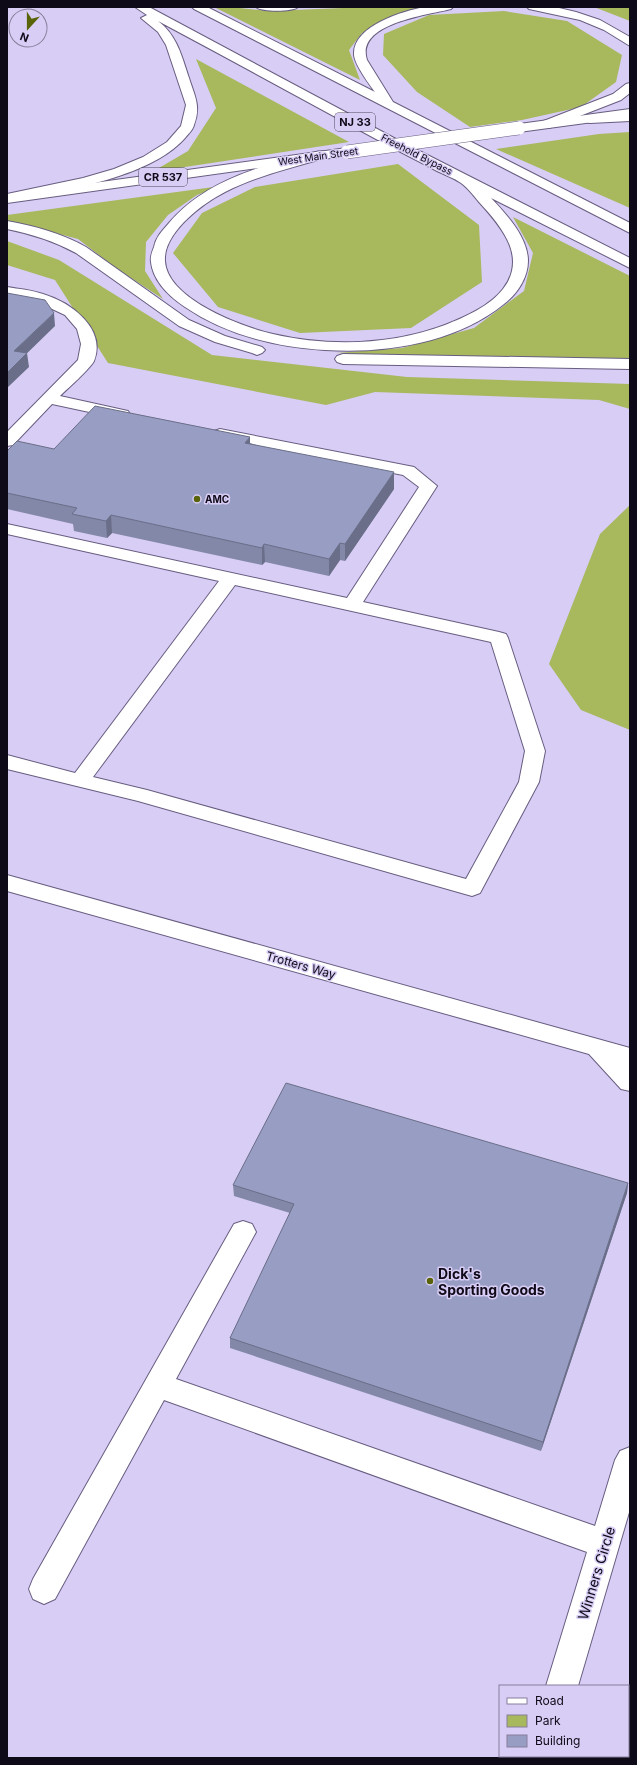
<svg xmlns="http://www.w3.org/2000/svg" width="637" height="1765" font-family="Inter,sans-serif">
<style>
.green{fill:#a7b85d}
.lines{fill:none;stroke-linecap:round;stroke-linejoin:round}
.minor-casing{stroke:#685d80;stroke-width:2}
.major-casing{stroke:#685d80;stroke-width:2}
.highway-casing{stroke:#685d80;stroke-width:2}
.minor{fill:#fff;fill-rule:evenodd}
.major{fill:#fff;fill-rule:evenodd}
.highway{fill:#fff;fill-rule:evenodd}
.major-bridge-casing{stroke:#685d80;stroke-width:14;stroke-linecap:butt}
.major-bridge{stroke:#fff;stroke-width:13}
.wall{fill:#8387a8}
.shaded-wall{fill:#6a6e88}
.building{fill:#989dc3;stroke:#6a6e88}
.poi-dot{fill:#586407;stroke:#d8cdf5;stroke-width:1.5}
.labels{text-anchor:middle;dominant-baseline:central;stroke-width:3;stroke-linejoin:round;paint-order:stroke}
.far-street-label{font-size:10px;fill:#0e0a17;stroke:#d8cdf5}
.far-poi-label{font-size:10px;font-weight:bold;fill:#0e0a17;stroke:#d8cdf5;text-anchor:start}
.shield{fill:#d8cdf5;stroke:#4b445a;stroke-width:1}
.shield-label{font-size:11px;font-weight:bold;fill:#0e0a17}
.street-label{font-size:12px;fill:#0e0a17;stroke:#d8cdf5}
.near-poi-label{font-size:14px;font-weight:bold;fill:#0e0a17;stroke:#d8cdf5;text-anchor:start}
.near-street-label{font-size:14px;fill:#0e0a17;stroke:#d8cdf5}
</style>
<rect width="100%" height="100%" fill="#d8cdf5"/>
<path class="green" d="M214,7h16l39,4 99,-4h64l-34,7 -36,19 -13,17 11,30z
M594,7h36v14z
M504,11l63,10 55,34 -6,27 -35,25 -59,13 -52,7 -53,-35 -34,-37 1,-21 45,-19z
M196,59l153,83 -197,30 36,-21 28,-43z
M630,132v76l-134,-59 103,-15z
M398,164l81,61 3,57 -71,46 -111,5 -82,-26 -45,-54 29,-40 53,-26z
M221,186l-24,9 -29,20 -22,27 -1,29 18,28 -47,-31 -38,-29 -53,-14 -18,-3v-7z
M513,217l117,59v84l-211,-3 -83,-4 66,-5 72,-20 50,-37 9,-38z
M7,241l52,19 153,95 195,22 223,7v25l-31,-9 -224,-8 -49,13 -218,-42 -53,-83 -48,-15z
M630,505v225l-49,-20 -32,-46 51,-130z"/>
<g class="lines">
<defs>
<path id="minor" d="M7,287c12,2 25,3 36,7 27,8 64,34 51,67 -4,8 -27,28 -34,35l68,15 2,3 -2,3 -6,2 -70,-15 -39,41 -6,1v-14l71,-72 3,-16 -4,-15 -12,-14 -30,-14 -28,-6z
M220,429l194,38 23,19 -74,116 136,30 7,2 2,4 37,113 -6,31 -59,111 -8,3 -334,-95 -131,-32v-14l68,18 144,-192 -212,-47v-10l340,74 72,-111 -16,-12 -189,-38 -2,-3 2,-3zM235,585l256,57 34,109 -6,31 -53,97 -319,-89 -54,-13z
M7,875l623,173v43l-9,-2 -32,-35 -582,-163z
M243,1221l9,3 4,8 -80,147 419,147 20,-66 5,-9 10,-4v62l-52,177h-32l41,-134 -423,-152 -109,199 -11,5 -11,-5 -4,-10 4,-10 201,-355z
M524,1756h33v2h-33z"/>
<path id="major" d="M630,109v8l-111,15 -5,-1 -1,-3 1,-3 5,-1z
M347,148l5,1 2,3 -2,3 -345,48v-8z"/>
<path id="highway" d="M135,7h14l245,131 236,120v10l-139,-70c15,16 37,39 37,63 0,17 -11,33 -24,43 -48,39 -119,50 -179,46 -49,-3 -99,-15 -140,-43 -15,-10 -32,-26 -34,-45 -1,-5 1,-10 3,-15 2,-10 8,-16 15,-24 37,-44 98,-59 151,-72l5,1 2,3 -2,3c-34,10 -69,18 -100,34 -22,11 -62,41 -60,69 2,38 77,66 108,73 56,13 119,11 172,-9 20,-8 45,-19 58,-36 25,-32 -2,-63 -24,-87 -5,-6 -11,-14 -18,-19 -7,-5 -16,-8 -24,-12 -20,-11 -41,-21 -61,-32 -72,-39 -145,-79 -218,-118 19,14 24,36 31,57 6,19 12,28 5,47 -1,5 -6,9 -9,13 -36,41 -126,53 -178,64v-8l76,-16 31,-9 29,-12 24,-15 14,-16 5,-21 -20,-60 -8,-13 -17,-14 6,-3z
M192,7h15l168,85c-6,-8 -20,-27 -21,-37 -2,-29 49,-44 71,-48 9,-1 19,0 28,0l-2,2c-22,6 -96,14 -84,51l26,42 237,121v10l-436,-224z
M256,7h42c-5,5 -37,5 -42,0z
M527,7h28l21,5 24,8 30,17v9l-26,-16 -24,-10 -51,-11z
M630,83v10l-9,7 -72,28h-8l-2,-3 2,-3 72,-28 13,-10z
M630,113v8l-40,2 -4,-1 -2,-3 2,-3 4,-1z
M7,221c28,5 54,12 79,26l103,73 36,16 37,11 3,3 -3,3 -5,2 -5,-2 -37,-11 -36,-16 -103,-73c-22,-12 -44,-19 -69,-24z
M343,354l287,5v10l-287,-5 -6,-2 -2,-3 2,-3z"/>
</defs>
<use href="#minor" class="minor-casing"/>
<use href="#major" class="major-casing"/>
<use href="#highway" class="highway-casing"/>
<use href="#minor" class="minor"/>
<use href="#major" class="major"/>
<use href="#highway" class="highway"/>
<defs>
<path id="major-bridge" d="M347,152l172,-24"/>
</defs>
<use href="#major-bridge" class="major-bridge-casing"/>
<use href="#major-bridge" class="major-bridge"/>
</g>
<path class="wall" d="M250,437v6l144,46 -49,72 -5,-1 -11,16 -64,-14 -3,3 -150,-32 -5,5 -33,-7 -1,-7 -66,-15v-58l47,-2z
M628,1183l-1,10 -86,258 -311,-103v-10l60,-125 -56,-17 -1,-11z"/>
<path class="shaded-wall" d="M54,313l1,13 -39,38 -2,-13z
M27,353l2,14 -22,21v-15z
M250,437v17l-5,-11z
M394,472v17l-49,72v-17z
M111,515l1,18 -5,5 -1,-17z
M340,543v17l-11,16v-17z
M264,544l1,18 -3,3v-17z
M628,1183l-1,10 -86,258 2,-9z"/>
<path class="building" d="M7,293l38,7 9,13 -40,38 13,2 -20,20z
M95,406l155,31 -5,6 149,29 -49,72 -5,-1 -11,16 -65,-15 -2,4 -151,-33 -5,6 -34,-7 5,-6 -70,-15v-42l10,-10 37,8z
M286,1083l342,100 -85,259 -313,-104 64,-134 -61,-19z"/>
<g class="poi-dot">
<circle cx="197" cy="499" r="4"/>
<circle cx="430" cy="1281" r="4"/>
</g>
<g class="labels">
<g class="far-street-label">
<text transform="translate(417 154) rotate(27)">Freehold Bypass</text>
<text transform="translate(318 156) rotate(-8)">West Main Street</text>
</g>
<g class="far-poi-label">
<text x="205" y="499">AMC</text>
</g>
<g class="shield">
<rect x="335" y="113" width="40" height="18" rx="3"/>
<rect x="139" y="168" width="48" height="18" rx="3"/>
</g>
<g class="shield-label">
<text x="355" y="122">NJ 33</text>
<text x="163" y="177">CR 537</text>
</g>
<g class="street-label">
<text transform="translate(301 965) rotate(16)">Trotters Way</text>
</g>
<g class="near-poi-label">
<text x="438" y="1273">Dick's<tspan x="438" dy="16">Sporting Goods</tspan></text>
</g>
<g class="near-street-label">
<text transform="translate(596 1573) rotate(-73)">Winners Circle</text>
</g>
</g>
<rect width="637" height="1765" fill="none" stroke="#0e0a17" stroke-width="16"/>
<rect x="499" y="1685" width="130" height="72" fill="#d8cdf5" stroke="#877f9c"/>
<rect x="507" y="1698" width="20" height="6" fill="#ffffff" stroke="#877f9c"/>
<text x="535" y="1705" font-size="12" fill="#0e0a17">Road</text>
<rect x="507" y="1715" width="20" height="12" fill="#a7b85d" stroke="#877f9c"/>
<text x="535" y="1725" font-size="12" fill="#0e0a17">Park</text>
<rect x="507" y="1735" width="20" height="12" fill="#989dc3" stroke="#877f9c"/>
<text x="535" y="1745" font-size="12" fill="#0e0a17">Building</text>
<g transform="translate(28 28) rotate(201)"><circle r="19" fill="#d8cdf5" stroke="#877f9c"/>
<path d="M0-3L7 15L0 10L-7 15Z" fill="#586407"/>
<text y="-6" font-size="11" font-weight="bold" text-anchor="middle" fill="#0e0a17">N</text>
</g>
</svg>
